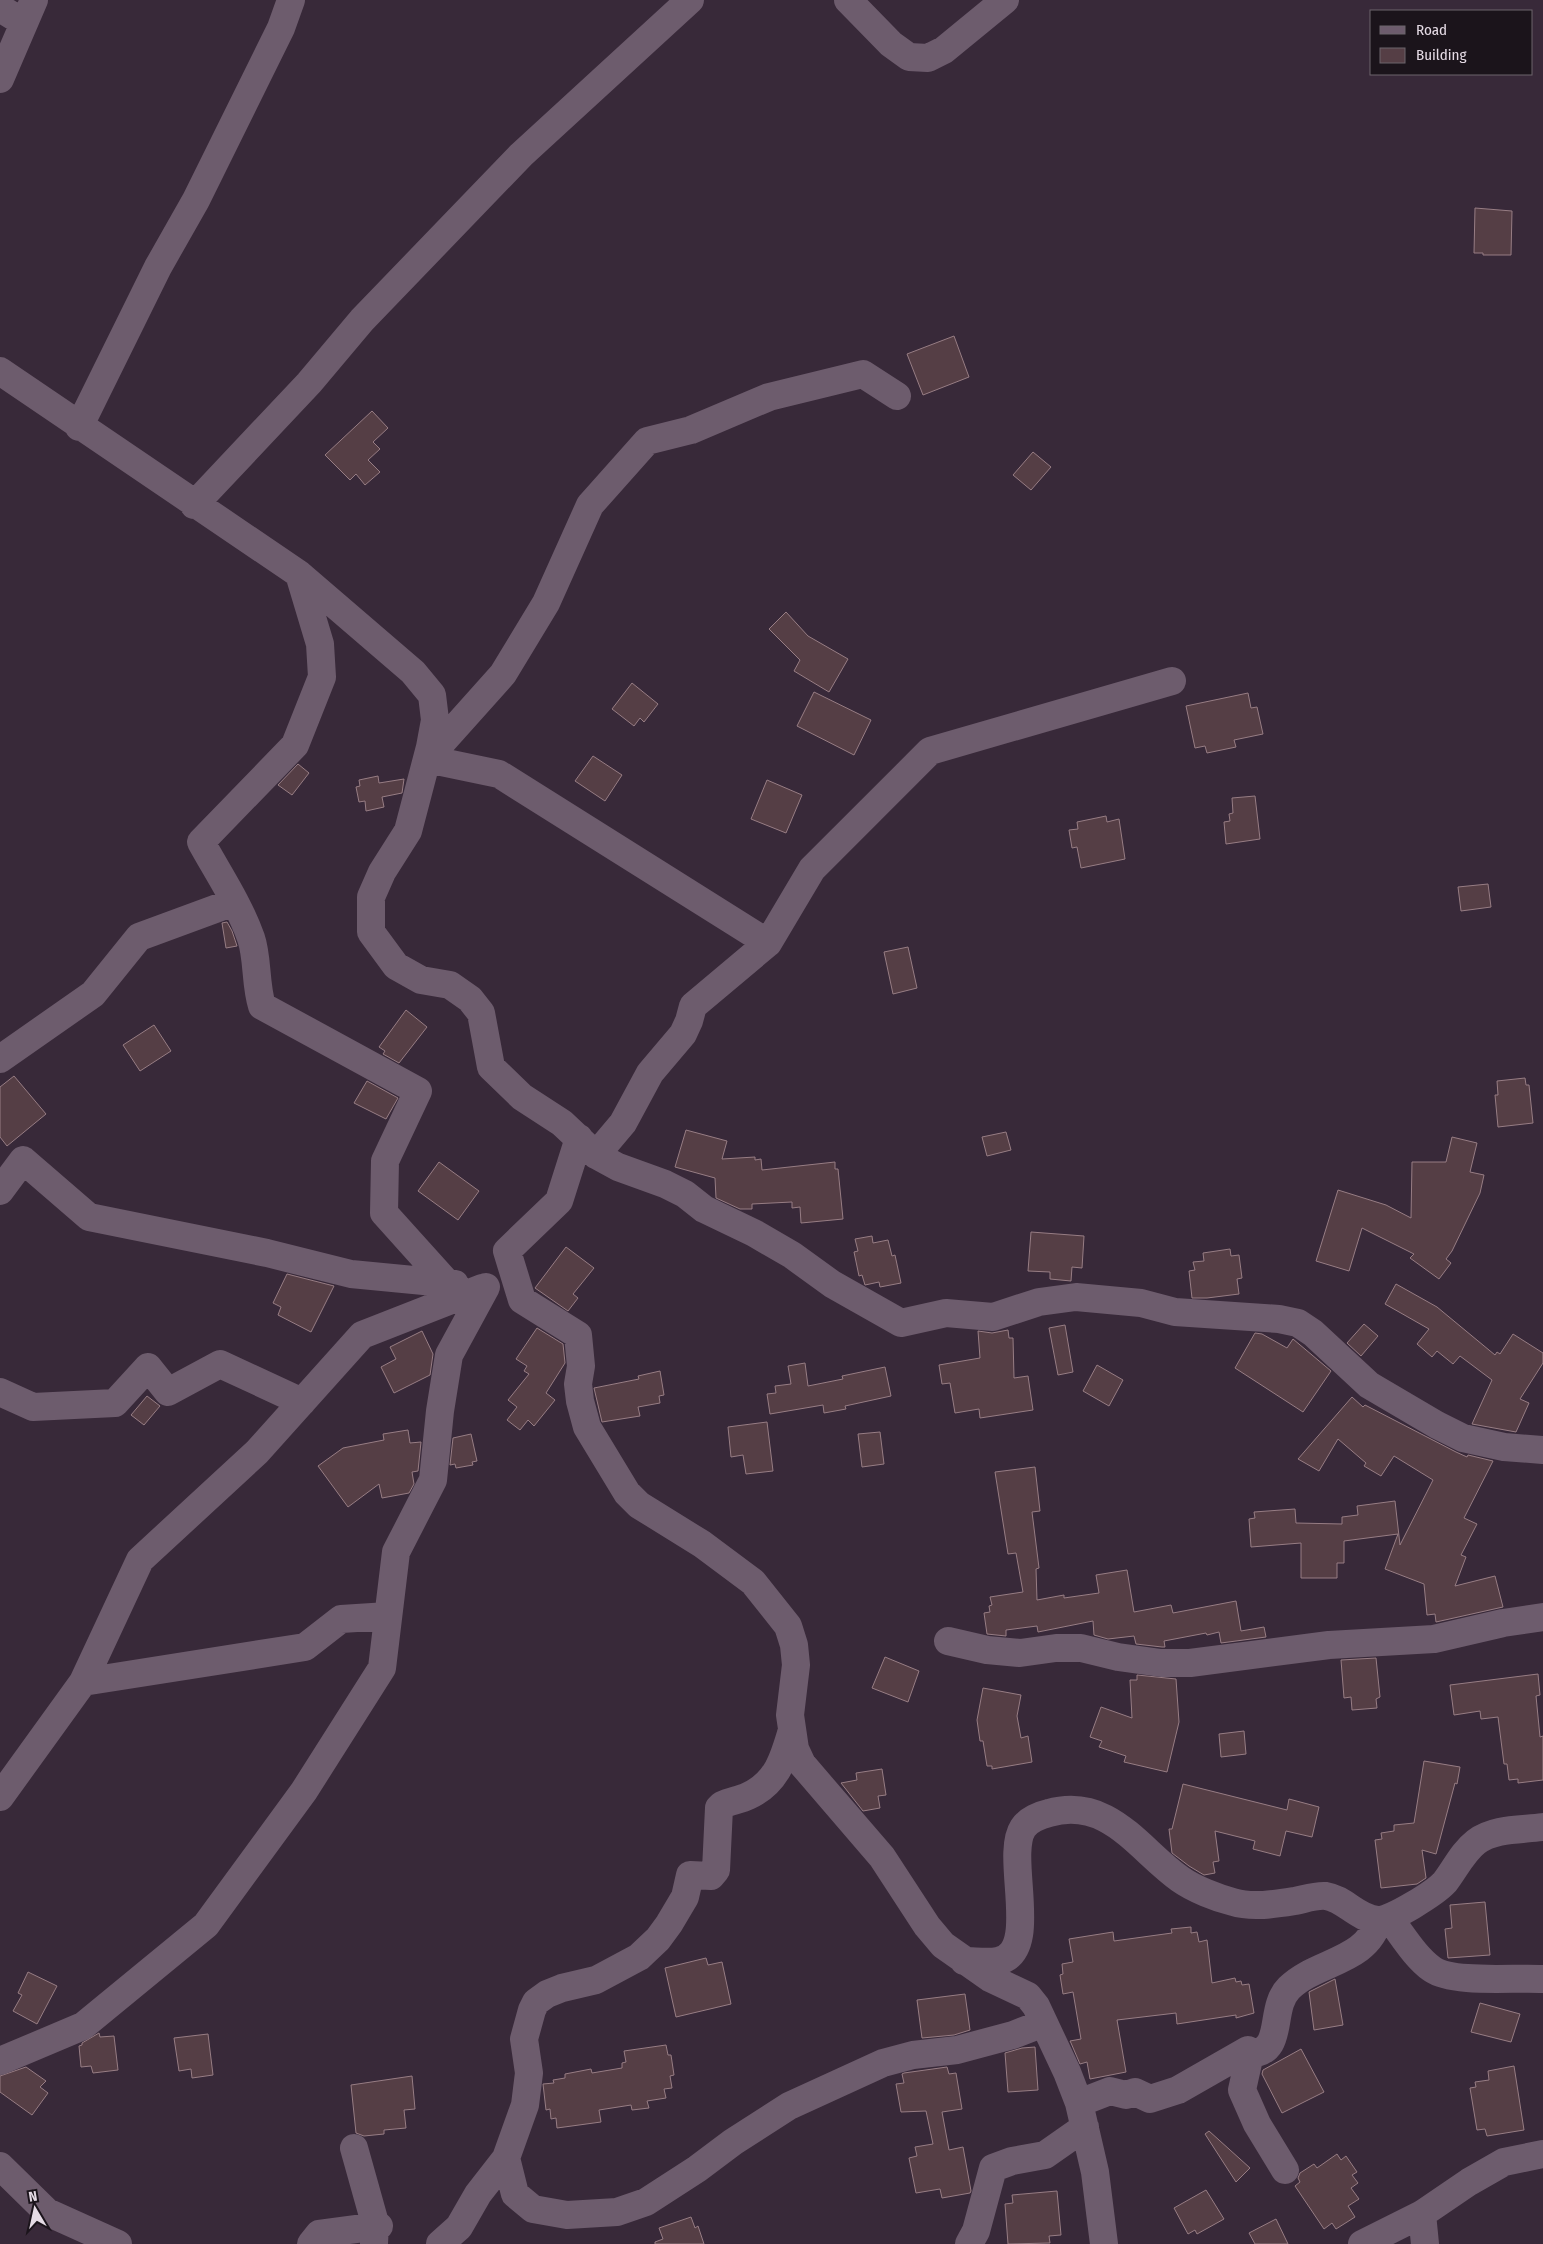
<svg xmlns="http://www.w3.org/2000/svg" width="1543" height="2244" font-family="'Fira Sans Condensed',sans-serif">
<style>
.building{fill:#553e45;stroke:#977d84}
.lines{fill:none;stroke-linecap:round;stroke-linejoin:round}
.minor{stroke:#6d5c6d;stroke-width:28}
</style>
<rect width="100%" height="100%" fill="#382939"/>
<path class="building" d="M1475,208l37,3 -1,44h-28v-2h-9z
M954,336l15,41 -46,18 -16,-41z
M372,411l16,17 -15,14 7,7 -12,11 12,12 -15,13 -9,-11 -6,6 -25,-25z
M1033,452l18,15 -20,23 -18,-15z
M786,612l22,24 40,23 -19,33 -35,-21 6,-11 -31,-31z
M632,683l26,21 -14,18 -4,-4 -6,8 -22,-17z
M814,692l57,28 -17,35 -57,-29z
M1248,693l3,15 6,-1 6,27 -29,6 2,7 -29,6 -2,-7 -10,2 -9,-42z
M593,756l29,19 -17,26 -30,-20z
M298,764l11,9 -17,22 -14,-10z
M378,776l1,7 25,-4 -2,14 -20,4 2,10 -18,4 -1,-10 -6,1 -3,-15 4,-1 -1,-6z
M767,780l35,15 -16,38 -35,-14z
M1255,796l5,43 -34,5 -2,-22 6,-1 -1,-7 4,-1 -1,-15z
M1106,816l1,6 12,-3 6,40 -44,9 -4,-21 -5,1 -3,-18 9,-1 -1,-7z
M1488,884l3,23 -30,4 -3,-24z
M227,922l5,9 5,15 -11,2 -4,-25z
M908,947l9,41 -24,6 -9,-42z
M406,1010l21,17 -28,36 -16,-9 2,-3 -6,-4z
M154,1025l17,26 -31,20 -17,-26z
M14,1076l32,38 -39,32 -7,-9v-50z
M1525,1078l1,7h3l4,38 -35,4 -3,-32h3l-1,-14z
M367,1081l31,17 -12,21 -32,-16z
M686,1130l41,11 -5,18 33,-2v3l6,-1 1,11 73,-8v7h3l5,50 -42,4 -1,-16 -8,1v-6l-40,2v5h-12l-24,-11 -1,-20 -40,-11z
M1006,1132l5,18 -24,6 -5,-19z
M1452,1137l25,6 -7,29 14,3 -4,18 -28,58 -6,8 5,4 -12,16 -29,-21 4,-4 -52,-26 -13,43 -33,-10 22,-71 48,15 25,13 1,-56h34z
M439,1162l40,29 -21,29 -40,-29z
M1031,1232l53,4 -2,32 -10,-1 -1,14 -21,-2v-7l-22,-1z
M872,1236l1,7 15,-3 4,16 3,-1 6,28 -21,4 -1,-5 -14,3 -3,-10 -3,1 -5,-24 4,-1 -3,-12z
M566,1247l28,21 -21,26 5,4 -10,13 -33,-23z
M1230,1249l1,7 8,-1 3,23 -5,1 2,15 -32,4h-15l-3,-27 6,-1 -2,-8 11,-1 -1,-8z
M287,1274l47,12 -23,46 -33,-17 3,-8 -8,-4z
M1396,1284l41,23 58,48 2,-3 3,2 13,-20 30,19v10l-23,36 9,4 -13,29 -44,-8 20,-44 -32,-24 -7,8 -16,-13 -5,6 -15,-13 12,-15 -44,-25z
M1364,1324l14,12 -17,20 -14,-13z
M1065,1325l8,47 -15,3 -9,-47z
M537,1328l26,16 2,19 -19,30 9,7 -21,26 -6,-6 -8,10 -13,-10 10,-13 -9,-7 21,-26 -5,-3 3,-5 -11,-7z
M1008,1330l1,8h4l1,40 14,-2 5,34 -53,8 -1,-9 -24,4 -5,-30 -8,1 -3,-19 41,-7 -2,-27 14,2z
M422,1331l11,23 -3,21 -36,18 -13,-26 15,-8 -6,-12z
M1255,1333l7,1 25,14 6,-9 38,32 -28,41 -68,-44z
M805,1363l3,23 35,-7 -1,-3 43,-9 6,29 -46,10 1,3 -22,4 -1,-8 -53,9 -3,-20 9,-1 -1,-7 16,-2 -3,-18z
M1097,1365l26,15 -14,26 -26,-15z
M660,1371l4,24 -5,1 1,7 -22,4 2,9 -38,6 -8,-34 45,-9 -1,-3z
M147,1396l13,10 -16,19 -13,-10z
M1352,1397l11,10 2,-2 91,47 11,5 1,-2 25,6 -29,57 13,6 -16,31 5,2 -11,29 40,-10 8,31 -67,15 -1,-8 -8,1 -3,-31 -39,-15 13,-35 -54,7v22h-7v15h-36v-35l-50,4 -2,-28 6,-1 -1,-6 41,-3 1,14 46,1v-7l16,-2 -1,-9 38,-5 5,44 33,-65 -39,-24 -13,20 -17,-10 2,-3 -28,-24 -19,32 -21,-12z
M767,1422l6,49 -27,3 -3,-19 -12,2 -3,-30z
M408,1430l2,13 11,-1 -3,29 -6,1 2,12 -5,9 -27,5 -3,-14 -31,23 -30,-41 25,-18 41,-8 -1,-6z
M880,1432l4,32 -22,3 -4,-33z
M471,1434l6,27 -5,1 1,3 -17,3 -1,-4 -5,1 3,-27z
M1035,1467l5,44 -8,1 7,56 -3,1 1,31 27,-5v3l35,-5 -3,-18 31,-5 7,42 37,-7 2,8 63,-12 5,30 23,-4 2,10 -45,6 -2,-11 -12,3 -1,-2 -42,8 1,6h-3l-26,-3 -2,-8 -26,3 -14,-4 -1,-14 -55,11 -1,-6 -31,4v6l-19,-2 -3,-21 6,-1 -1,-6 3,-1 -2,-8 33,-5 -7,-39 -8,1 -13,-82z
M885,1657l34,14 -11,31 -36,-14z
M1376,1658l4,39 -4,2 1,9 -25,2 -1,-13 -7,1 -3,-38z
M1538,1674l2,21 -4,1 4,41 3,-1v44l-25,3v-4l-9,1 -2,-16h-3l-6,-47 -17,2 -1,-8 -26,4 -4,-30z
M1137,1675l39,4 3,43 -12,50 -43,-10 2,-6 -27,-9 3,-6 -12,-4 11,-30 31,11 -2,-38h7z
M983,1688l38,7 -4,21 4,22 7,-2 4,26 -40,7v-3h-5l-4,-25h-3l-3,-21z
M1244,1731l2,23 -25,3 -2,-23z
M1424,1761l36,6 -3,17 -2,-1 -19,71 -14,-4 4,28 -9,6 -36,4 -6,-48 7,-1 -1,-6 13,-2v-6l20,-2z
M882,1769l4,26 -8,1 2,12 -17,3 -22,-28 16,-3 -1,-7z
M1183,1784l104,26 2,-11 30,8 -7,30 -26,-6 -6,25 -27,-7 2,-8 -40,-10 4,30 -6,1 2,11 -11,2 -15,-9 -17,-13 -3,-24h3z
M1485,1902l5,53 -42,3 -3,-29 7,-1 -2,-23z
M1191,1927v6l6,-1 2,10 8,-2 5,43 23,-5 1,4 5,-1 1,4 7,-1 5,29 -18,5v-3l-59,9 -1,-11 -59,7 9,52 -36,7 -3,-17 -7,2 -9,-21 -1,-2 11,-2 -8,-47 -10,2 -3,-19 3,-1 -1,-10 11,-2 -4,-23 44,-7 1,9 58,-8 -1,-4z
M706,1958l2,7 14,-3 9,42 -55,13 -11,-49z
M28,1972l29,14 -20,38 -24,-13 9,-16 -4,-2z
M1335,1979l8,46 -29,5 -5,-38z
M965,1994l5,36 -16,5 -32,3 -5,-38z
M1480,2003l40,11 -9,28 -40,-10z
M99,2033l1,4 14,-1 4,34 -25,3 -2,-7 -10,1 -2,-21 3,-1v-2z
M208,2034l5,41 -21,3 -1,-9 -12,2 -5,-33z
M666,2045l2,10h3l3,20 -4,1 2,12 -8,1 2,9 -19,3 2,7 -17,2 -1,-5 -32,5 2,12 -44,6 -1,-10 -5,1 -1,-10 -4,1 -3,-26 11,-1 -1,-3 12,-2v-4l26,-5 1,4 30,-5v-5l4,-1 -2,-11z
M1035,2047l3,43 -30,2 -3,-39 17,-5z
M1301,2049l23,43 -42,21 -20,-39 1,-4z
M1514,2066l10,64 -37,6 -2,-7 -8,1 -7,-42 6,-1 -1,-5 14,-2 -1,-9z
M26,2067l20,14 -6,6 8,6 -16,22 -32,-23v-16z
M947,2067l2,7 7,-1 6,36 -20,3 7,38 14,-3 8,44 -1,2 -28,5 -2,-9 -24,4 -7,-35 8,-2 -2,-9 18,-3 -7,-33 -25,1 -5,-28 8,-1 -2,-9 2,-1z
M412,2076l3,33 -11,1 2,18 -22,2v4l-20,2 -8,-3 -5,-48z
M1209,2131l41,37 -14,14 -31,-48z
M1337,2154l4,6 5,-4 11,16 -5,3 6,8 -7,5 8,11 -11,7 7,11 -19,12 -4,-6 -8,6 -29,-43 5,-4 -2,-4 2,-5 14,-9 3,4z
M1206,2190l18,29 -27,15 -2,-4 -7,4 -14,-26z
M1057,2191l4,44 -12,1 1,7 -42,1 -3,-40 8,-1 -1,-8z
M691,2217l4,11 3,-2 6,18h-49v-2l8,-3 -4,-11z
M1276,2219l12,25h-33l-6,-11z"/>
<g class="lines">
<path class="minor" d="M848,0l43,44 18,13 19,1 16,-8 61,-50
M0,8l24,15
M0,79l34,-79
M0,371l299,203 114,98 19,23 3,25 -5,27 -22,84 -26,41 -11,25v35l25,34 25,14 29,5 20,14 11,14 10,54 31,30 40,26 34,32 22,12 47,17 20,10 19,15 50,24 38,22 40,29 69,39 45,-10 47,4 46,-15 37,-5 65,6 34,9 104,7 19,4 15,10 56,52 68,40 26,13 41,9 39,3
M79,427l79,-160 38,-67 85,-172 10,-28
M194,505l115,-122 53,-63 159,-165 169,-155
M299,574l21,70 2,33 -27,68 -94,97c17,31 38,62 50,96 7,20 4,46 11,68l156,85 -33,70 -1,52 63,70
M768,943l-269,-169 -72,-15 76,-85 43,-71 44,-98 57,-64 44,-11 78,-33 94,-23 34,22
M0,1059l93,-65 46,-57 95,-35
M579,1138l-20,63 -52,50 15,49 56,35 3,31 -3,18 2,17 7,26 40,66 12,12 63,39 51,38 35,44 6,19 2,20 -6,50 5,34 7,15 80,93 45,69 16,19 47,33 38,18 8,10 31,66 12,31 16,69 9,72
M596,1155l27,-32 27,-50 33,-39 6,-13 4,-15 75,-63 44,-74 118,-118 242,-70
M0,1191l23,-31 66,57 178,36 84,21 104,10
M0,1392l33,15 82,-4 33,-36 20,25 52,-28 82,38
M948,1641l39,9 33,3 36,-5h25l37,9 43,6h29l139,-18 105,-6 69,-16 40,-6
M83,1682l57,-122 117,-108 105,-117 120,-47
M792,1730c-8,28 -15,53 -44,66 -8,4 -18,5 -26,9l-3,3 -3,62 -5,6 -21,-1 -5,22 -16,27 -11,15 -19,18 -43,23 -34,8 -15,6 -11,8 -4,8 -8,29 5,34 -4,32 -19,53 9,36 18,15 34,6 50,-3 29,-10 51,-33 36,-27 56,-36 94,-43 30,-8 44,-5 56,-15 31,-12
M0,1797l83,-115 222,-35 36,-28 47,-3
M1389,1918c13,16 25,38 43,51 21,15 84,8 111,10
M964,1961c11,0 24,2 34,0 44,-9 6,-104 25,-133 5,-8 17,-13 26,-15 60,-17 90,37 131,66 14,10 37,19 53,23 19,6 43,2 62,-1 10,-2 21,-6 31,-5 19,3 32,23 52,24 13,1 58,-28 67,-38 10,-13 18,-30 31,-40 18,-14 46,-12 67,-15
M1250,2054l-8,36 15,34 28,46
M0,2061l83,-35 123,-101 98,-134 78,-123 14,-116 37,-72 7,-69 9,-56 37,-68
M1079,2103l31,-12 16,4 9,-3 15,7 28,-9 70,-40 2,4c36,-2 18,-45 39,-66 27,-27 79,-26 89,-68
M354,2148l21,75 -1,21
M0,2166l47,46 71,32
M1422,2214l3,30
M311,2244l8,-10 60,-8
M440,2244l19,-17 19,-33 28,-36
M969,2244l7,-13 17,-63 19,-7 33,-6 40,-28
M1362,2244l60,-30 47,-32 35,-20 39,-8"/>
</g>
<rect x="1370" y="10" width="162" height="65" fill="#1b141b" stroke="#6c646c"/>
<rect x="1380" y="26" width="25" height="8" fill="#6d5c6d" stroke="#6c646c"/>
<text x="1416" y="35" font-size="15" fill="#e5dbe5">Road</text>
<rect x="1380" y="48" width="25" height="15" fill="#553e45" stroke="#6c646c"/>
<text x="1416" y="60" font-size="15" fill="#e5dbe5">Building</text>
<g transform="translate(35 2209) rotate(351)" stroke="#1b141b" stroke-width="4" paint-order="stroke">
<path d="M0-4L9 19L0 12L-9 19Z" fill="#e5dbe5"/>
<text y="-8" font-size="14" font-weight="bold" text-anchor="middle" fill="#e5dbe5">N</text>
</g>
</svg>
